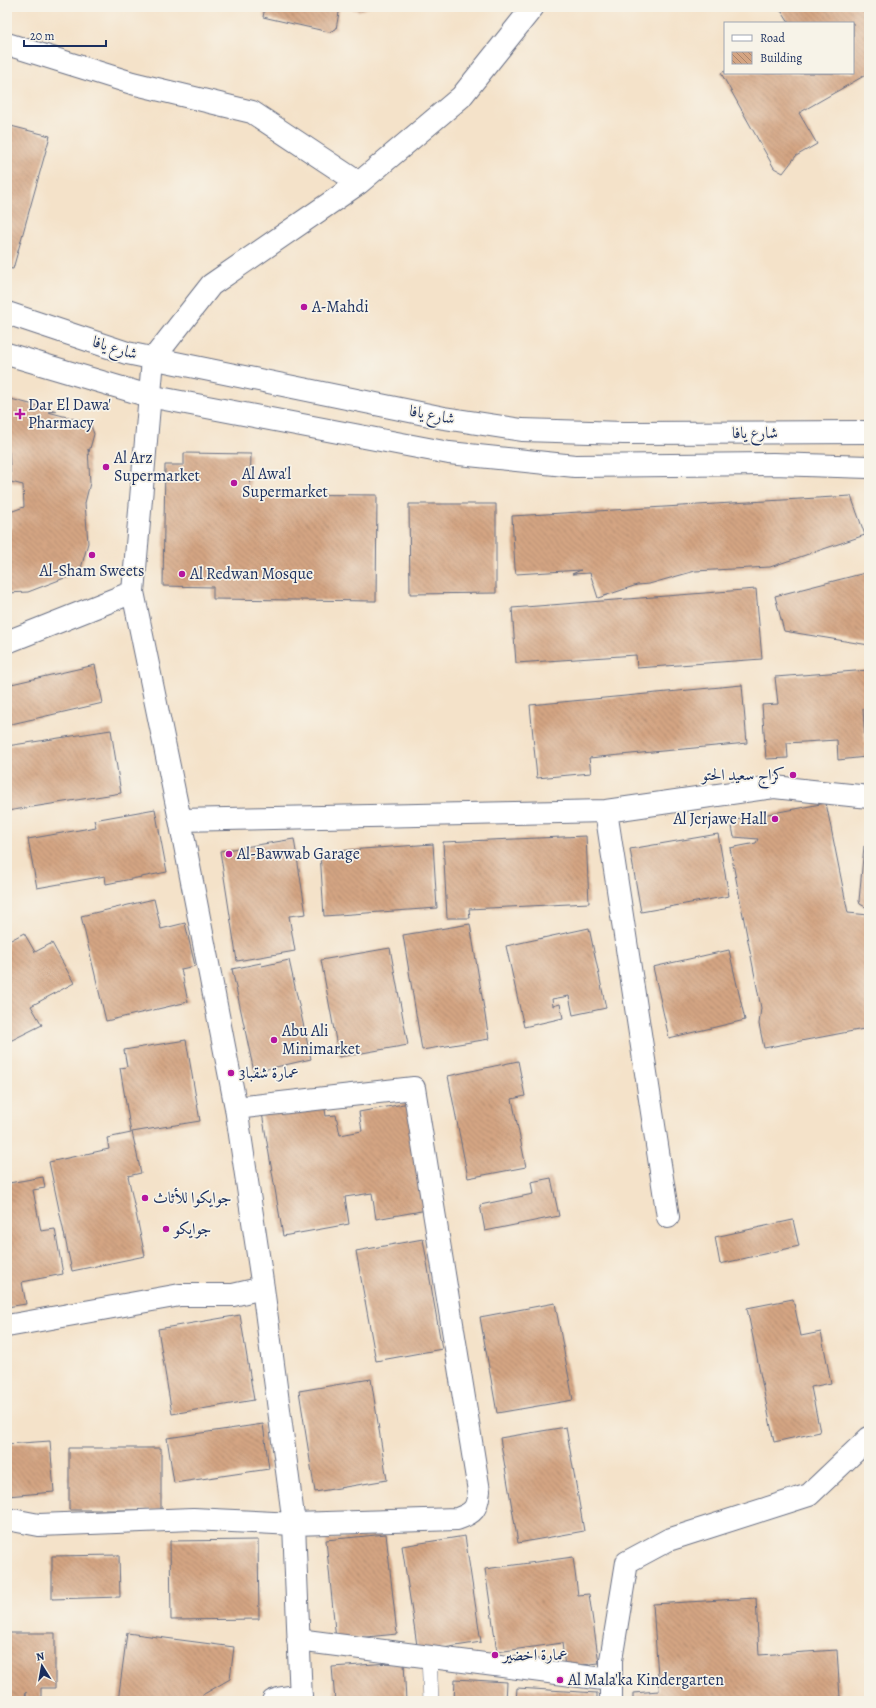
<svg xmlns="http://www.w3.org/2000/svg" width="876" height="1708" font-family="Alegreya,Amiri,serif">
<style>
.building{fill:url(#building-back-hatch)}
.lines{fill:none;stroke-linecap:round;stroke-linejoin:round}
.service-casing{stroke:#676e83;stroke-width:16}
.minor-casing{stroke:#676e83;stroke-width:24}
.secondary-casing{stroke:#676e83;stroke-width:24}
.service{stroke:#fff;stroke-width:15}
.minor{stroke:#fff;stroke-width:22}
.secondary{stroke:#fff;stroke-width:22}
.poi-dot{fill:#b5179e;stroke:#f7f3e8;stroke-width:1.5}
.labels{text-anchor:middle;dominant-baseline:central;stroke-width:3.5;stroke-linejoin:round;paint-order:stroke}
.poi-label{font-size:16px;fill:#1b2f5e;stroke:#f7f3e8;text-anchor:start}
.street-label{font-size:16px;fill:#1b2f5e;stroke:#f7f3e8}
</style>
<defs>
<pattern id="building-back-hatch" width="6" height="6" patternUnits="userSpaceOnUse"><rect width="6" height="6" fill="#d4a583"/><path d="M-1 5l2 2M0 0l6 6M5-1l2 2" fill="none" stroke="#ab876e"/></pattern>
</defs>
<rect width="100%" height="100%" fill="#f7f3e8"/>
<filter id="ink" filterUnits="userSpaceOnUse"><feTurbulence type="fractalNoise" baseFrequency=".025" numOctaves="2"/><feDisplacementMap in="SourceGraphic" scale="8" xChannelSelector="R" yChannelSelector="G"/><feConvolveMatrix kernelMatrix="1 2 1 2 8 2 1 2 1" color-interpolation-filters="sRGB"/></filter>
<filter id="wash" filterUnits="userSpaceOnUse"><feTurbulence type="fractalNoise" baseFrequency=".012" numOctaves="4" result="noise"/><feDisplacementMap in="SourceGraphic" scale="16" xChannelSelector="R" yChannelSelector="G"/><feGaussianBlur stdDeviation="0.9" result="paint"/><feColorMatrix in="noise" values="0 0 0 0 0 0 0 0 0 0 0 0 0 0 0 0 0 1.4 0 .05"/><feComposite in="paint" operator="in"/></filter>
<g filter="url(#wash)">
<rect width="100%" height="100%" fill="#f4e2c9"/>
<g id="blocks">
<path class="building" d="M265,7h75l-4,22 -7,3 -66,-15z
M343,7h27l-11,4z
M775,7h88l6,10v56l-70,40 18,31 -21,12 -13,17 -9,-5 -53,-95 4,-2v2h128v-50h-64l-7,-11z
M7,125l43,11 -37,133 -6,-1z
M7,398l50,13 -9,1 42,11 4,11 -5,18 -1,-3 2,34 -5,20 3,40 -8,29 -52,20 -21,1v-64l4,-1 -1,-16 14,-5 -1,-22 -12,-3 -2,-30 -2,-1z
M184,453l67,1 -1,40 127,1 -1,106 -163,-2v-12l-50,-1 2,-121h19z
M851,496l14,39 -95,32 -75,4 -46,13 -12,1 -39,13 -8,-25 -18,1 9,-4 -65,4 -1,-6 -3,-52z
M409,504h87v89l-86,1z
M869,572v73l-85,-14 -9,-35z
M756,589l6,70 -125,9 -1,-13 -120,8 -4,-55z
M95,665l8,38 -96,22v-40z
M869,670v38l-6,1 3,48 -28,3 -1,-20 -50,3 1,15 -22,1 -4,-54 16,-1 -3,-27z
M742,685l5,58 -158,15 2,15 -54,5 -7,-73z
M111,730l10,63 -114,18v-65z
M826,803l22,110 21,2v113l-105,20 -5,-24 2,-16 -31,-160 26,-5 2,-4 -24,-2 -3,-16z
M155,809l12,63 -61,12 -1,-8 -68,12 -9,-49 68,-12 -2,-7z
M718,834l11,62 -88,16 -11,-63z
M586,836l3,67 -120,6 1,9h-23l-4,-76z
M294,839l12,75 -17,2 6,35 -58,10 -17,-110z
M433,844l4,64 -113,8 -4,-64z
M864,846l5,3v60l-9,-5 -1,-3z
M154,899l7,30 24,-6 10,43 -14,3 7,33 -82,19 -25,-105z
M470,924l19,115 -67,11 -19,-115z
M589,928l17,80 -33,7 -4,-19 -17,3 1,7 7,-2 3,14 -39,9 -18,-81z
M24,933l11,19 17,-9 22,40 -43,23 11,19 -32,16 -3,-6v-93z
M390,948l18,97 -69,12 -18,-97z
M729,950l16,70 -76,18 -16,-71z
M289,960l22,99 -57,13 -22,-103 29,-6 1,3z
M186,1040l14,81 -68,11 9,41 -13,3 17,80 -73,15 -23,-109 60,-13 -2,-11 24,-5 -11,-65 7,-1 -3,-17z
M518,1061l7,35 -13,3 14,68 -58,11 -20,-102z
M324,1103l2,13 10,-1 4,20 22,-4 -3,-19 50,-9 18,107 -51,9 -4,-26 -27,4 4,27 -66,12 -21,-123z
M43,1177l2,11 -12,2 8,41 14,-2 8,45 -41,8 4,22 -19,3v-120l2,-4z
M551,1178l8,38 -74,15 -5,-26 53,-11 -2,-12z
M793,1220l6,26 -79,18 -5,-27z
M423,1239l19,110 -66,12 -20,-110z
M793,1299l8,37 20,-4 10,51 -20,4 9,45 -46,10 -27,-134z
M555,1303l18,97 -76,13 -17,-96z
M240,1315l14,85 -82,14 -14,-85z
M371,1379l16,101 -72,12 -16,-101z
M263,1424l6,45 -95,14 -7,-45z
M566,1427l18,104 -66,12 -18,-105z
M50,1441l4,51 -47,4v-52z
M69,1448h92v62h-92z
M386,1534l11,100 -61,6 -10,-100z
M465,1536l16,106 -63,10 -16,-106z
M258,1540l1,79 -88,1 -1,-79z
M119,1555l1,42 -68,2v-43z
M573,1557l5,38 11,-1 10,69 -34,4 -3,-24 -65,9 -12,-83z
M756,1598l3,57 78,-5 3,48 -51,3h-156v-8l26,-2 -6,-87z
M7,1633h48v55h-14v13h-15v-9l-1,9h-18z
M127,1633l107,14 -4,32 -38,22h-74z
M404,1662l2,39h-71l-3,-34z
M455,1679l52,3 -1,19h-52z
M517,1688l80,5v8h-81z"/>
</g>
</g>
<g filter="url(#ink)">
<use href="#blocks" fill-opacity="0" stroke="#676e83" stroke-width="1"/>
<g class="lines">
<defs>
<path id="service" d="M429,1656l2,45"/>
<path id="minor" d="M7,44l125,39 120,29 107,71
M7,642l126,-50
M606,811l62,406
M180,820l426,-9 168,-24 95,10
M7,1326l173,-31h53l30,-7
M7,1519l32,6 154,-6 101,5 163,-5c17,-6 20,-10 22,-28l-65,-403 -178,20
M298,1640l313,40
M273,1701l9,-3 19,-3
M301,1701l-7,-177 -31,-236 -27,-180 -56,-288 -47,-228 20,-233 58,-74 148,-102 102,-86 72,-90
M611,1701v-41l16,-98 41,-22 141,-45 60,-57"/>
<path id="secondary" d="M7,313l120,40 317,65 78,12 102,3 245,-1
M7,354l142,42 300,57 126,13 198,-2 96,3"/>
</defs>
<use href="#service" class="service-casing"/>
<use href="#minor" class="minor-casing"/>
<use href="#secondary" class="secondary-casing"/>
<use href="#service" class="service"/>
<use href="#minor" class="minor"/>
<use href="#secondary" class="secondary"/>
</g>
</g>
<g class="poi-dot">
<circle cx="304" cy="307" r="4"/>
<path d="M18 408h4v4h4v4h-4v4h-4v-4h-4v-4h4z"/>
<circle cx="106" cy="467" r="4"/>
<circle cx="234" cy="483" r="4"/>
<circle cx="92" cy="555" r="4"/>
<circle cx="182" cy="574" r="4"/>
<circle cx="793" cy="775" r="4"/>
<circle cx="775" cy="819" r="4"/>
<circle cx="229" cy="854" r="4"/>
<circle cx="274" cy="1040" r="4"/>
<circle cx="231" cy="1073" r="4"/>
<circle cx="145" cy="1198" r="4"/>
<circle cx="166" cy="1229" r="4"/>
<circle cx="495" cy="1655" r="4"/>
<circle cx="560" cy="1680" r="4"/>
</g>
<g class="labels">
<g class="poi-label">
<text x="312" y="307">A-Mahdi</text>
<text x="28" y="405">Dar El Dawa'<tspan x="28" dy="18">Pharmacy</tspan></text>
<text x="114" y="458">Al Arz<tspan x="114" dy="18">Supermarket</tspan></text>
<text x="242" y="474">Al Awa'l<tspan x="242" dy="18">Supermarket</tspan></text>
<text x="92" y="571" text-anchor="middle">Al-Sham Sweets</text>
<text x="190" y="574">Al Redwan Mosque</text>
<text x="785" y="775" text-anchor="end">كراج سعيد الحتو</text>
<text x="767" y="819" text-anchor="end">Al Jerjawe Hall</text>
<text x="237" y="854">Al-Bawwab Garage</text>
<text x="282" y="1031">Abu Ali<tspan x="282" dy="18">Minimarket</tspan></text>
<text x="239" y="1073">عمارة شقبا3</text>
<text x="153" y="1198">جوايكوا للأثاث</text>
<text x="174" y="1229">جوايكو</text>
<text x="503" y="1655">عمارة اخضير</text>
<text x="568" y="1680">Al Mala'ka Kindergarten</text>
</g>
<g class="street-label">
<text transform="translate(115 348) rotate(17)">شارع يافا</text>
<text transform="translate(432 415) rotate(11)">شارع يافا</text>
<text x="755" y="433">شارع يافا</text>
</g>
</g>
<rect width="876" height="1708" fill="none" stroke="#f7f3e8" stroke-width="24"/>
<rect x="724" y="22" width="130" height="52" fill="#f7f3e8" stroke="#9fa5b1"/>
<rect x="732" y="35" width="20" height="6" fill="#ffffff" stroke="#9fa5b1"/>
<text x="760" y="42" font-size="12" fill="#1b2f5e">Road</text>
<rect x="732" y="52" width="20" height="12" fill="url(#building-back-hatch)" stroke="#9fa5b1"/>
<text x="760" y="62" font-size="12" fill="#1b2f5e">Building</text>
<g transform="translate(42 1666) rotate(349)" stroke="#f7f3e8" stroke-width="3" paint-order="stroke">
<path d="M0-3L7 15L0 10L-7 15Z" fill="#1b2f5e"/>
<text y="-6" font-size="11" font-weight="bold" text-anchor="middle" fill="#1b2f5e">N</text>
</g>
<path d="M24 40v6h82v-6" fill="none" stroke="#1b2f5e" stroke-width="2"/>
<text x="30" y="40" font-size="12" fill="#1b2f5e" stroke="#f7f3e8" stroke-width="3" paint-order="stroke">20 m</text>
</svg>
